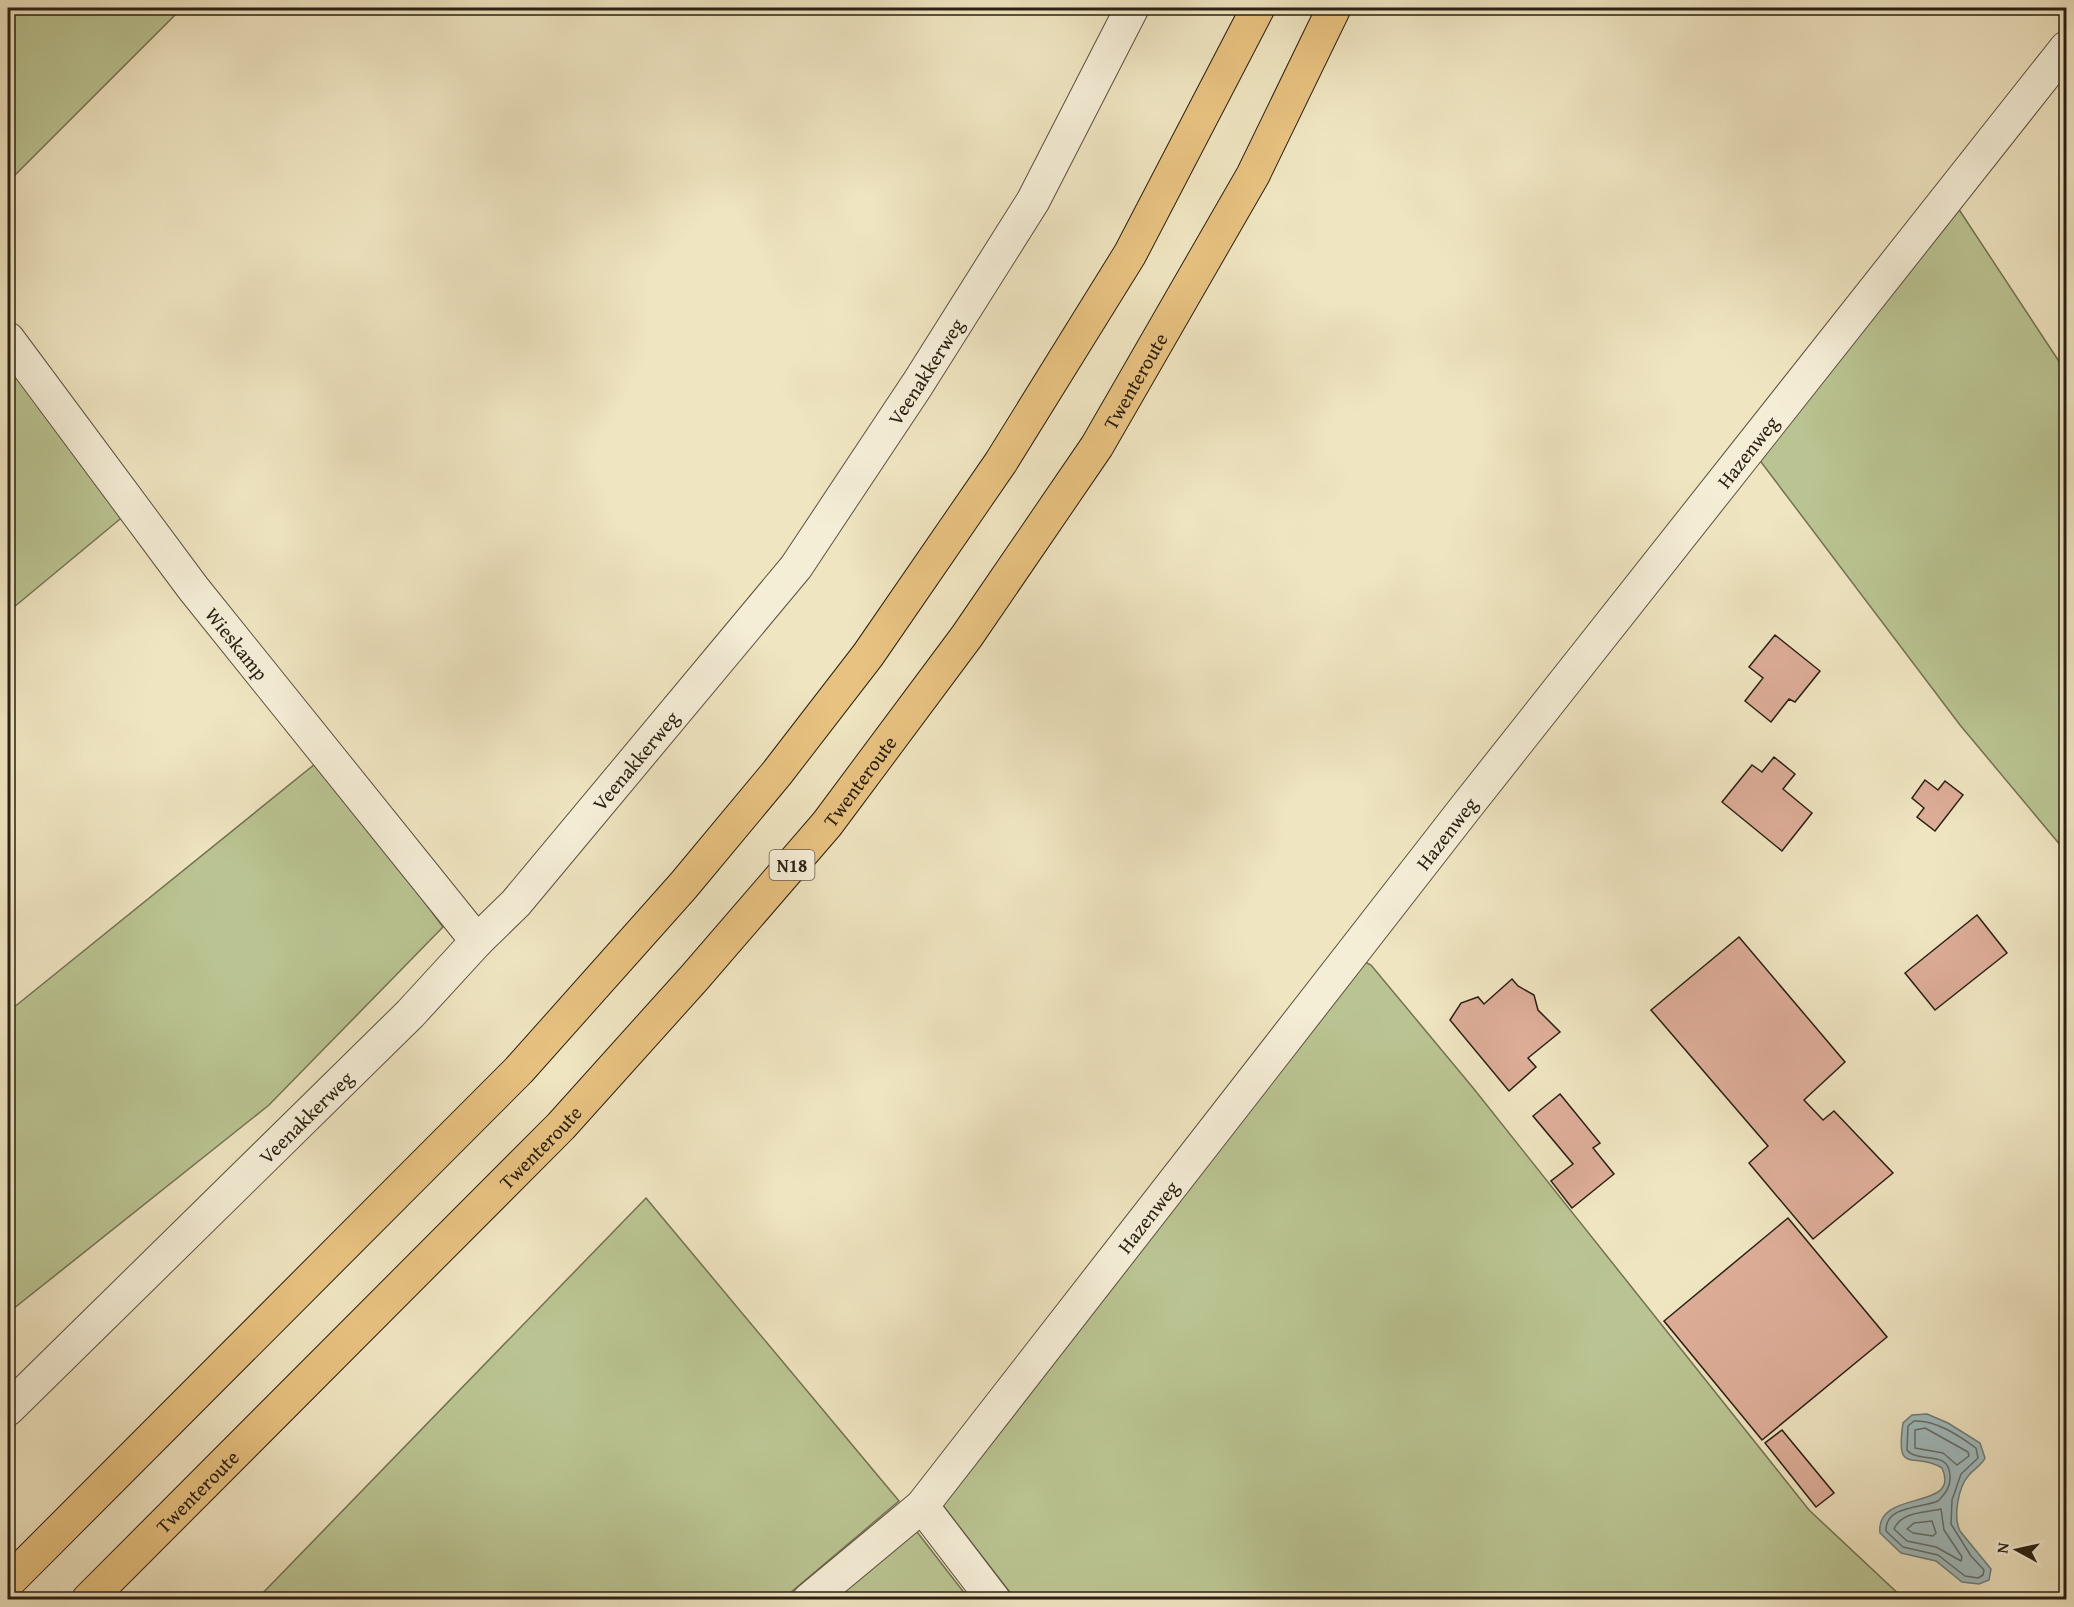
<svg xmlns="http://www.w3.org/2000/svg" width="2074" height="1607" font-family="'Gentium Book Plus',serif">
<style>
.green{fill:#bac492;stroke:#727252;stroke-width:1.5}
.water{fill:#a0bcbf;stroke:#717e7a;stroke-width:1.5}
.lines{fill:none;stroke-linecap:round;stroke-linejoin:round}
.shore{stroke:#656e69;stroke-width:1.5}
.building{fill:#ddad98;stroke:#2a2013;stroke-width:1.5}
.minor-casing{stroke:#5b513e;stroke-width:35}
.highway-casing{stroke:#2a2013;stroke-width:35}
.minor{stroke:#f5eed7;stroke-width:33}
.highway{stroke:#e8c280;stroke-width:33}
.labels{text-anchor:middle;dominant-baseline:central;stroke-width:4.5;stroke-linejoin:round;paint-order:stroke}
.shield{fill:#f5eed7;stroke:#675e4e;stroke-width:1.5}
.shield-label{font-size:18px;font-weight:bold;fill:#2a2013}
.street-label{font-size:20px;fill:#2a2013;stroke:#f5eed7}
</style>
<rect width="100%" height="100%" fill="#efe5c1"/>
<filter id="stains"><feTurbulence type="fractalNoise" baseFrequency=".00333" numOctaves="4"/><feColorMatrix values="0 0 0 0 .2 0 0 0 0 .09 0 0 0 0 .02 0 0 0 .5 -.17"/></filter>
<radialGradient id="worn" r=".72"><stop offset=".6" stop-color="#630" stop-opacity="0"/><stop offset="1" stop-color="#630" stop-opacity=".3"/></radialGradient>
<path class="green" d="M8,8h174l-174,174z
M1958,208l108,164v480l-106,-127 -202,-267z
M8,360l117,155 -117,97z
M315,764l63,75 65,88 -174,178 -261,208v-301z
M1361,960l10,5 103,124 335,421 95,89h-889l-77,-100z
M646,1198l253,303 -116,98h-526z
M914,1528l55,71 -140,1z"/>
<path class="water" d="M1927,1414l21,9 32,20 5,15c-3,7 -11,11 -16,17 -11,12 -16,42 -9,56l31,38 -2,11 -10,4 -17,-2 -26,-21 -35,-8 -21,-20c-5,-45 82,-21 62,-65 -28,-18 -47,10 -39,-45l9,-8z"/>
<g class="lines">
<path class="shore" d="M1914,1421c22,-1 44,14 62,27l2,10 -17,16 -9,26 -1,24 20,32 13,14 -1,5 -5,3 -13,-2 -27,-21 -35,-8 -17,-16c-1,-26 37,-23 52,-30 8,-8 13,-15 12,-26 -2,-26 -32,-11 -43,-25l1,-24z
M1925,1428l43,24 1,4 -12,9 -14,-12 -28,-5v-18z
M1941,1509l3,21 18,27 -1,4 -25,-14 -29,-6 -13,-12c8,-18 31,-16 47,-20z
M1932,1521l4,12 -3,3 -20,-3 -6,-4 7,-6z"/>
</g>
<path class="building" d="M1775,635l45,36 -25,31 -6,-3 -18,23 -26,-21 18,-23 -14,-11z
M1774,757l21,17 -12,15 29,24 -30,38 -60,-49 30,-37 10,7z
M1925,780l13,10 7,-9 18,14 -28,36 -18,-14 7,-9 -12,-10z
M1977,915l30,38 -72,57 -30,-37z
M1739,937l106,125 -41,38 19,20 11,-9 59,62 -80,66 -64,-76 19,-17 -117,-136z
M1512,979l6,7 16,9 4,15 22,22 -32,26 8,9 -27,24 -59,-71 11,-17 17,-6 6,7z
M1560,1094l40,49 -7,5 21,26 -42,34 -21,-27 22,-17 -40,-48z
M1788,1218l99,119 -125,103 -98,-119z
M1782,1430l52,63 -18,14 -51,-64z"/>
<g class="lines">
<defs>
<g id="minor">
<path id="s1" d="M8,339l185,249 284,353"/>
<path id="s2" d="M8,1409l402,-395 67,-73 39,-38 280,-336 121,-182 116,-184 99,-193"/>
<path d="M922,1506l72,94"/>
<path id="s3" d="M809,1600l113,-94 544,-699 600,-759"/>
</g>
<g id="highway">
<path d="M8,1582l511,-512 164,-184 94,-113 91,-118 133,-193 129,-208 128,-246"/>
<path id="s4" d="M88,1600l473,-474 134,-149 132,-153 140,-188 130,-190 156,-271 81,-167"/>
</g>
</defs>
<use href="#minor" class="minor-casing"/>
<use href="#highway" class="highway-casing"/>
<use href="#minor" class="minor"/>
<use href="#highway" class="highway"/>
</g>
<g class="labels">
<rect class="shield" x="769.5" y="850" width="45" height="30" rx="4.5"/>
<g class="shield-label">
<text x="792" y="865">N18</text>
</g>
<g class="street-label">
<text stroke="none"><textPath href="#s2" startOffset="1389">Veenakkerweg</textPath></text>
<text stroke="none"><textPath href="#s4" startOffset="1612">Twenteroute</textPath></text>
<text stroke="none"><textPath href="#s3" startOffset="1486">Hazenweg</textPath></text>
<text stroke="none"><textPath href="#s1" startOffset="381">Wieskamp</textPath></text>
<text stroke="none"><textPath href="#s2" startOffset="903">Veenakkerweg</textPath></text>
<text stroke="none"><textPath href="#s4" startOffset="1126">Twenteroute</textPath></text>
<text stroke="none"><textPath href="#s3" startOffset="1000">Hazenweg</textPath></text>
<text stroke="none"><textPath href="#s2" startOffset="417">Veenakkerweg</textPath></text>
<text stroke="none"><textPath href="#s4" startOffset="640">Twenteroute</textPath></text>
<text stroke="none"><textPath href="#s3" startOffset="514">Hazenweg</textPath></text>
<text stroke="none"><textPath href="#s4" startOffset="154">Twenteroute</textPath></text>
</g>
</g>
<rect width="2074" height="1607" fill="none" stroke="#efe5c1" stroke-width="30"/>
<rect x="9" y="9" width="2056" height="1589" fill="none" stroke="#2a2013" stroke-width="3"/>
<rect x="15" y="15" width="2044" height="1577" fill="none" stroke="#2a2013" stroke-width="1.5"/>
<g transform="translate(2017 1550) rotate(278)" stroke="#f5eed7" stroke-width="4.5" paint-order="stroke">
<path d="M0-4.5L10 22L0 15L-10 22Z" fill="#2a2013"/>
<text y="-9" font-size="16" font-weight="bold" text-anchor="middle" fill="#2a2013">N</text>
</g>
<rect width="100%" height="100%" filter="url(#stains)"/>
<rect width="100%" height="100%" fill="url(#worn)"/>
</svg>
